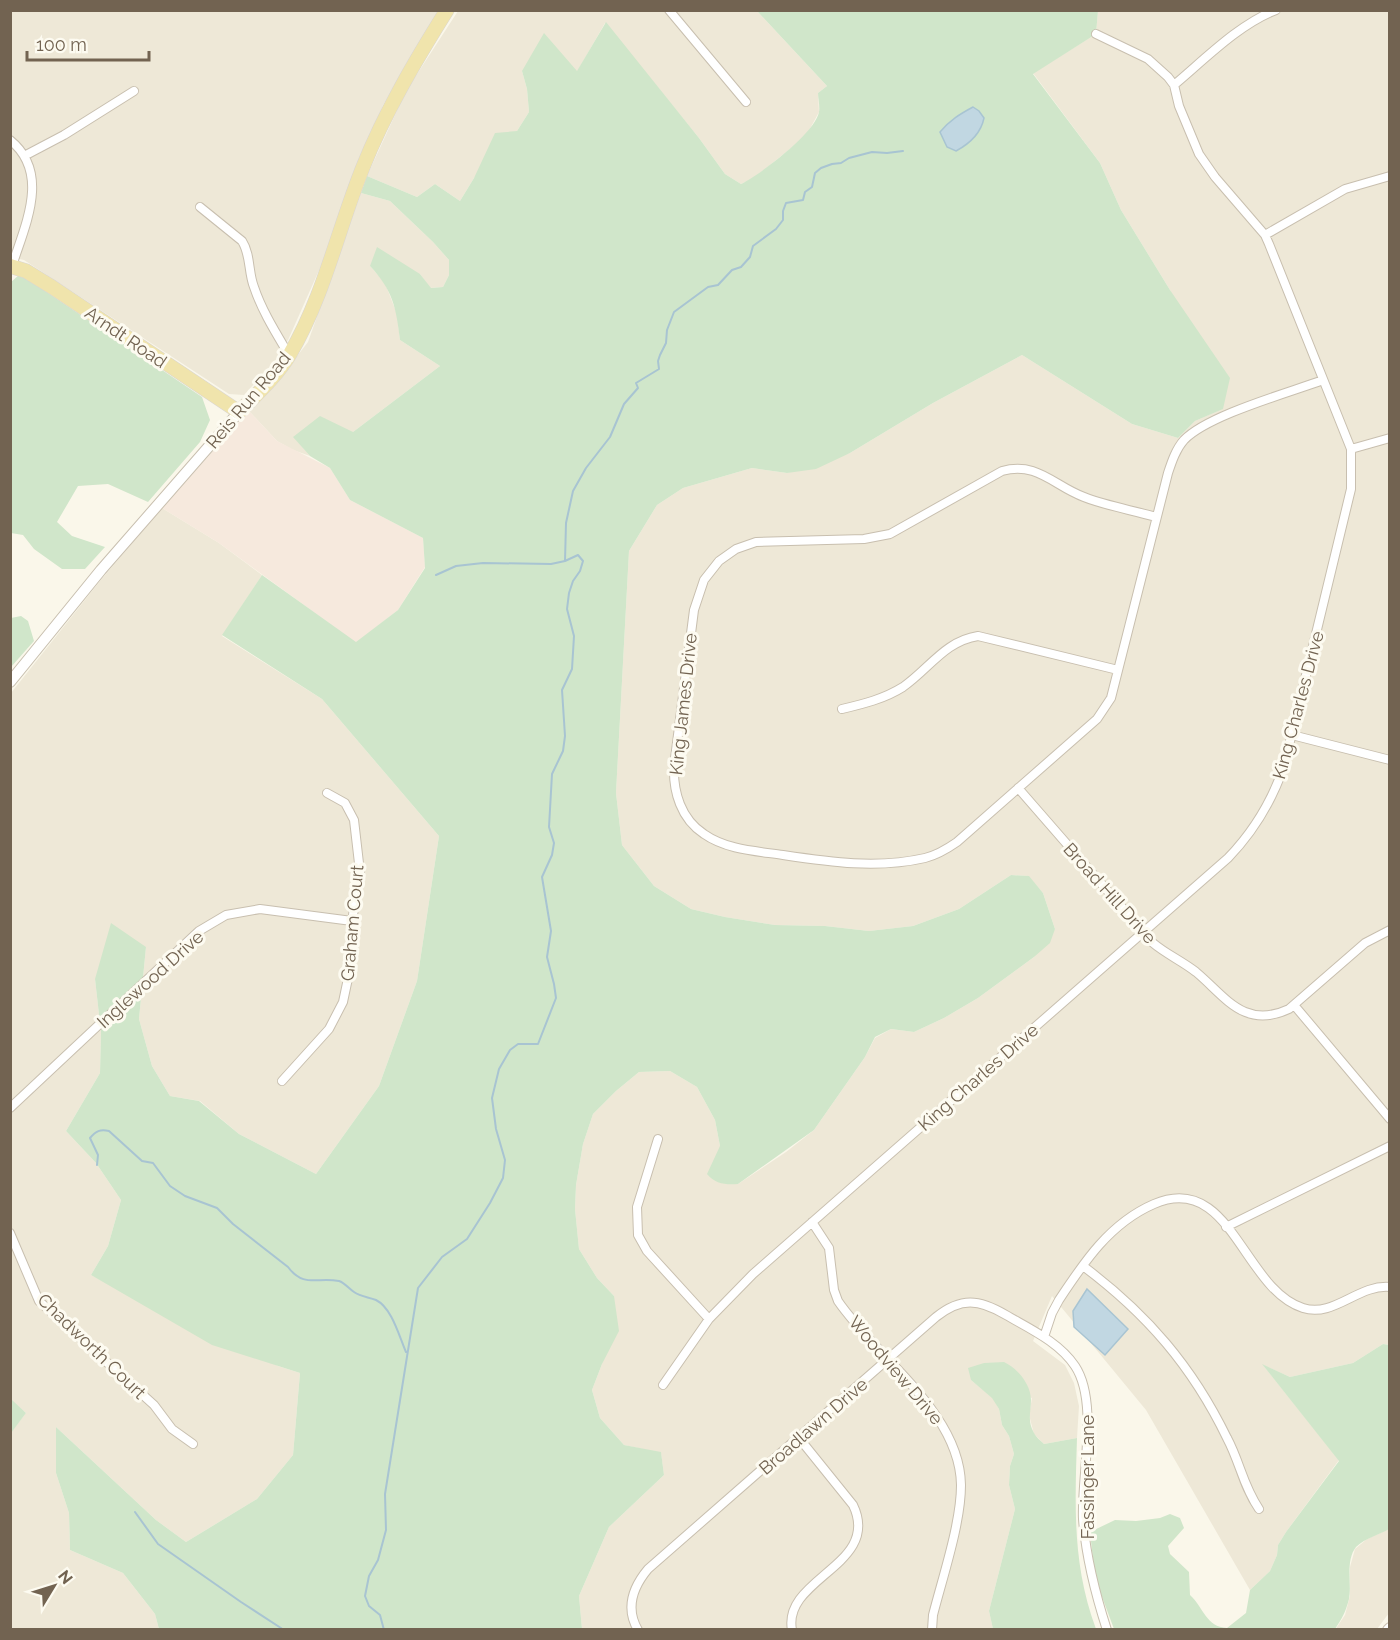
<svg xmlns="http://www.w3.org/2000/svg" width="1400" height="1640" font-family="Raleway,sans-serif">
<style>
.residential{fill:#eee8d7}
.commercial{fill:#f6e9dd}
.green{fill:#d0e6ca}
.water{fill:#c1d7e2;stroke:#a8c4d2;stroke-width:1.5}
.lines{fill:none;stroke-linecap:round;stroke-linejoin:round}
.stream{stroke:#a8c4d2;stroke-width:2}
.minor-casing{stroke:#c8bfaf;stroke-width:10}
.tertiary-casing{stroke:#c8bfaf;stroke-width:12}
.primary-casing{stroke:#dad6d2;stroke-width:15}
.minor{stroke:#fff;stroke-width:8}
.tertiary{stroke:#fff;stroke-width:10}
.primary{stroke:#f0e4ac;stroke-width:14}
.labels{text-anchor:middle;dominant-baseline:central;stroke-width:6;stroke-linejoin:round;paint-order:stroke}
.street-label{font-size:18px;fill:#726351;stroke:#fdfbf1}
</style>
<rect width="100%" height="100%" fill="#faf7ea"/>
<path class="residential" d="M10,11h432l-59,94 -59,154 -36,81 -13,21 -31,34 -15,-1 -205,-134 -13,-3z
M458,11h299l70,75 -9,7 1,19 -13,24 -52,42 -13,6 -16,-10 -26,-36 -94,-115 -28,49 -55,-1 5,18 2,23 -12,19 -43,47 -14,23 -25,-17 -18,13 -50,-21 39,-85z
M1098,11h291v1334l-6,-1 -30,19 -63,14 -27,-12 76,95 -53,72 -8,13 -1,10 -7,16 -20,19 -104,-180 -94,-114 -19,45 32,24 9,18 5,23 -2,32 -33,6 -10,-10 -5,-19 3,-17 -61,-18 22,18 6,11 3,16 7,11 5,18 -4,12 -1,19 6,24 -26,102 4,18h-411l-3,-33 30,-69 55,-52 -3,-22 -37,-8 -24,-27 -8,-28 10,-26 12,-68 -17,-18 -18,-29 -4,-40 1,-24 7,-41 10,-30 23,-23 23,-19 31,-1 27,16 18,33 5,26 18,38 48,-32 28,-22 51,-73 10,-19 16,-9 23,3 30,-14 34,-20 56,-41 21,-28 -12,-36 -15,-17 -17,-1 -52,34 -46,17 -44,5 -44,-5 -50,-1 -50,-8 -34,-8 -37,-23 -32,-41 -6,-52 13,-242 28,-46 26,-17 69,-20 35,5 63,-20 83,-50 89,-48 110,69 46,14 17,-17 27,-12 -52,-119 -49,-80 -21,-47 -67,-90 63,-39z
M361,193l29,8 43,41 16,18v15l-6,12 -13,1 -10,-14 -50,-8 15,17 12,31 3,26 40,26 -87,66 -59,5 16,19 -17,-6 -16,-9 -28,-30 24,-24 35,-45z
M162,508l57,35 43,32 -40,61 100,63 117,137 -22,145 -38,105 -63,88 -77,-40 -39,-33 -30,-5 -18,-30 -13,-47 7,-72 -51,32 6,53 -1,41 -34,58 30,32 25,37 -13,46 -17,29 187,91 22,7 -7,82 -36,44 -71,43 -30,-22 -100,-93v46l13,40 1,37 53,23 32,41 4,15h-148l-1,-196 16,-20 -16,-14 1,-706 89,-112z
M1389,1529v84l-12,16 -42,1 10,-15 5,-19v-29l5,-18 12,-10z"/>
<path class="commercial" d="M249,411l28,30 53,27 20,32 73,38 2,29 -27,43 -42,33 -137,-100 -57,-35z"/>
<path class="green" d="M757,11h341l-2,23 -63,40 67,89 21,47 49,80 60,88 -7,31 -28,12 -17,17 -46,-14 -110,-69 -89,48 -83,50 -34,16 -29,4 -35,-5 -69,20 -26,17 -28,46 -13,242 6,52 32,41 37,23 34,8 50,8 50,1 44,5 44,-5 46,-17 52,-34 18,1 14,17 12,36 -5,14 -16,14 -56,41 -34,20 -30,14 -23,-3 -16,8 -10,20 -51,73 -76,54c-12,1 -23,0 -31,-10l13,-28 -5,-26 -18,-33 -27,-16 -31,1 -23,19 -23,23 -10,30 -7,41 -1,24 4,40 18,29 17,18 5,35 -17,33 -10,26 8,28 24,27 37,7 3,23 -55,52 -30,69 3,33h-423l-4,-15 -32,-41 -53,-23 -1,-37 -13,-40v-46l100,93 30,22 71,-43 36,-44 7,-82 -88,-28 -121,-70 17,-29 13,-46 -25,-37 -30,-32 34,-58 1,-41 -6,-53 16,-56 35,24 -7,72 13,47 18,30 29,5 40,33 77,40 63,-88 38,-105 22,-145 -117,-137 -100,-64 40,-60 94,67 42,-32 27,-42 -2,-30 -73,-38 -20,-32 -20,-12 -17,-19 27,-21 33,16 87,-66 -40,-26c-4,-33 -7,-49 -30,-74l7,-19 43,27 11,14 12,-1 6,-12v-15l-16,-18 -43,-41 -29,-8 6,-17 50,21 18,-13 25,17 14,-23 21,-45 22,-2 12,-19 -2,-23 -5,-18 22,-38 33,38 29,-49 93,116 26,36 16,10c20,-10 74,-51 78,-72 1,-6 -1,-14 -1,-19l9,-7z
M20,274l182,123 8,23 -10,22 -52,60 -40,-18 -30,2 -21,36 15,14 33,11 -20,22h-23l-28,-20 -11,-14 -12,-2 -1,-250z
M21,616l7,5 6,20 -23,26v-49z
M1383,1344l6,1v184c-10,6 -24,9 -33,18 -11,14 -4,36 -7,52 -3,12 -7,20 -14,30h-221l-19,-51 -5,-46 25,-12 21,1 24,-3 10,-4 10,4 4,10 -16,18 2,8 19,18 1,23c14,13 16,32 37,33l19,-15 4,-23 20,-19 7,-16 1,-10 8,-13 53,-71 -77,-97 28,13 63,-14z
M1004,1362c13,6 27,22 27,38 0,12 -4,21 3,33 2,4 7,8 10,11l33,-6c-2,68 -5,126 19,191h-103l-4,-18 26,-102 -6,-24 1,-19 4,-12 -5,-18 -7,-11 -3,-16 -7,-11 -21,-18 -3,-12 16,-5z
M11,1399l15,14 -15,20z"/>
<path class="water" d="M973,107l6,4 5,7c-3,15 -15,26 -28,33l-9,-4 -7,-15c10,-12 20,-18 33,-25z
M1087,1289l41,40 -23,26 -31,-28 -1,-16z"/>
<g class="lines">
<path class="stream" d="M436,575l20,-9 27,-3 68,1 14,-3
M97,1165l1,-10 -8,-17c6,-7 10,-9 19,-7l33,30 11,2 17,23 15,10 32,12 16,16 55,43c16,21 28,10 51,14 6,2 9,7 15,11 7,5 15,5 22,8 16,8 23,36 30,52
M135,1512l23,32 83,58 43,28
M384,1630l-4,-15 -11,-9 -4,-10 4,-20 9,-16 8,-30 -1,-36 33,-206 24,-31 25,-18 23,-36 13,-25 2,-18 -9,-31 -4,-31 7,-29 11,-19 8,-6h20l18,-46 -2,-14 -7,-27 4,-26 -9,-54 10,-22 2,-12 -5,-16 3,-53 11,-23 2,-15 -3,-46 10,-21 2,-33 -7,-27 2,-16 4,-12 7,-10 3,-10 -5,-6 -13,6 1,-38 7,-32 13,-23 24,-31 14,-33 14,-16 -2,-5 23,-14 -1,-8 2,-6 6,-12 1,-13 7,-18 34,-25 10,-2 14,-15 9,-3 9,-10 3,-11 23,-17 7,-9v-9l3,-8 17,-3 2,-8 7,-5 3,-14 6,-5 11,-4 9,-1 8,-5 23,-6 15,1 16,-2"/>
<defs>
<path id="minor" d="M669,10l77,92
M1174,85c30,-25 65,-61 102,-75
M10,140c41,33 15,85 2,126
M26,155l38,-20 70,-44
M200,207l42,34c9,14 6,31 12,46 8,24 22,46 35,68
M1265,235l80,-46 45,-13
M1351,449l39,-11
M1156,517c-24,-7 -49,-11 -72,-20 -30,-11 -47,-36 -82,-26l-112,63 -26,5 -108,3 -20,7 -17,12 -15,19 -10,30 -20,156c-1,26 7,53 30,68 23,16 52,17 79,21 47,7 94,14 142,3 12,-3 22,-9 32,-16l140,-123 14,-21 57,-225c4,-12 8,-24 16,-33 24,-25 104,-47 139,-60
M842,709c21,-5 42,-10 61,-22 26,-18 42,-46 75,-51l140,34
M1292,735l98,25
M1018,788l135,155c13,11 29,18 43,29 29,24 48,58 93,37l76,-66 25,-13
M1294,1005l96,114
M282,1081l47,-52 14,-27 7,-33 2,-48 8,-49 -6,-52 -9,-17 -18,-10
M10,1108l189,-177 27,-16 34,-6 92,12
M658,1139l-21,68 1,28 9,16 62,68
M812,1222l17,26 5,42 4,11c38,56 122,111 123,184 0,38 -18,91 -28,130l-1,15
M1226,1227l164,-81
M10,1233l29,68 115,104 18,24 21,15
M1083,1266c64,48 109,100 144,172 13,24 16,48 32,71
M1044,1337l8,-24 7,-13c25,-38 51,-77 95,-96 77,-33 89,85 149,104 31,10 55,-24 87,-21
M663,1385l46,-66 44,-45 475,-416c26,-27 44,-57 56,-92l67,-277v-40l-82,-205 -4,-9 -50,-58 -16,-23 -20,-48 -5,-21 -6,-8 -20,-18 -52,-25
M638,1630c-13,-22 -5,-43 10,-61l288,-252c25,-20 43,-18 70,-2 24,14 53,27 69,51 24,36 6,110 8,153 3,39 12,74 24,111
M792,1630c-10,-52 90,-65 61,-125l-54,-67"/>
<path id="tertiary" d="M10,682l91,-112 138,-158
M1388,1630l2,-2"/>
<path id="primary" d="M10,266l16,5 26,16 187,125c18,-18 38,-36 51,-58 34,-58 48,-125 73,-187 22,-55 52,-106 84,-157"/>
</defs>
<use href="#minor" class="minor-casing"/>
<use href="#tertiary" class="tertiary-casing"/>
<use href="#primary" class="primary-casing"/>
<use href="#minor" class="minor"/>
<use href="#tertiary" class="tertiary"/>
<use href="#primary" class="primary"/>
</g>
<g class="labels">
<g class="street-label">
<text transform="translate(126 337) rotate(34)">Arndt Road</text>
<text transform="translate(248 400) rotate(-50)">Reis Run Road</text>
<text transform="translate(683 704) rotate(-84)">King James Drive</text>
<text transform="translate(1298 705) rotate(-75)">King Charles Drive</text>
<text transform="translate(1110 893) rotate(48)">Broad Hill Drive</text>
<text transform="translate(352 923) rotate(-85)">Graham Court</text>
<text transform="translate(150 979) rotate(-42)">Inglewood Drive</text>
<text transform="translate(978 1077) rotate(-41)">King Charles Drive</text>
<text transform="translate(92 1346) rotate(44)">Chadworth Court</text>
<text transform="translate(896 1370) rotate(50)">Woodview Drive</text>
<text transform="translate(813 1426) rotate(-41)">Broadlawn Drive</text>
<text transform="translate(1087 1477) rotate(-90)">Fassinger Lane</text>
</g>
</g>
<rect width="1400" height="1640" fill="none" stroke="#726351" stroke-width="24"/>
<g transform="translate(54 1586) rotate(52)" stroke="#fdfbf1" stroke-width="4.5" paint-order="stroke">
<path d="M0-4.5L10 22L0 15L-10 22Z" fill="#726351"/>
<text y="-9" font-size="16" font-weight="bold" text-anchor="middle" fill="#726351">N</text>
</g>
<path d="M27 51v9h122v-9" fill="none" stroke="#726351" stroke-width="3"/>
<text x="36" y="51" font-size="18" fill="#726351" stroke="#fdfbf1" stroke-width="4.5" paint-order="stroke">100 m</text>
</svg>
